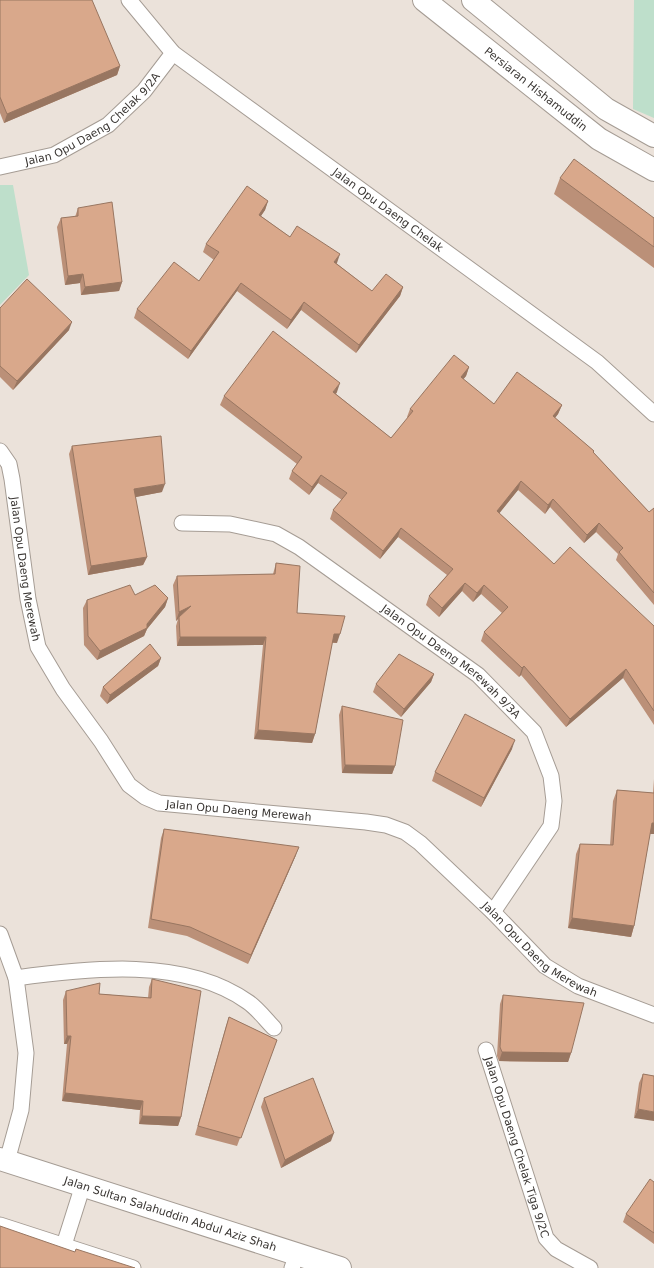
<svg xmlns="http://www.w3.org/2000/svg" width="654" height="1268" font-family="'DejaVu Sans',sans-serif">
<style>
.green{fill:#bedfcb}
.lines{fill:none;stroke-linecap:round;stroke-linejoin:round}
.street-casing{stroke:#a59c94;stroke-width:17}
.secondary-casing{stroke:#a59c94;stroke-width:24}
.primary-casing{stroke:#a59c94;stroke-width:24}
.street{stroke:#fff;stroke-width:15}
.secondary{stroke:#fff;stroke-width:22}
.primary{stroke:#fff;stroke-width:22}
.wall{fill:#bb9078}
.shaded-wall{fill:#987661}
.building{fill:#d9a88b;stroke:#987661}
.labels{text-anchor:middle;dominant-baseline:central;stroke-width:3;stroke-linejoin:round;paint-order:stroke}
.street-label{font-size:11px;fill:#393532;stroke:#ebe2da}
</style>
<rect width="100%" height="100%" fill="#ebe2da"/>
<path class="green" d="M634,0h20v118l-21,-9z
M0,185h13l16,90 -29,30z"/>
<g class="lines">
<defs>
<g id="street">
<path id="s1" d="M129,0l44,53 424,309 57,52"/>
<path id="s2" d="M0,167l54,-12 54,-30 36,-34 29,-38"/>
<path id="s3" d="M0,451l9,13 3,15 16,120 10,48 25,42 38,52 28,44 16,12 14,6 207,19 20,3 19,7 15,11 73,69 52,54 33,20 76,29"/>
<path id="s4" d="M182,523l48,1 46,10 23,13 179,128 56,57 17,44 3,25 -3,25 -58,86"/>
<path d="M0,934l16,44 10,75 -5,57 -14,51"/>
<path d="M16,978c73,-10 169,-21 232,24 10,7 18,18 26,26"/>
<path id="s5" d="M486,1050l60,188 10,11 34,19"/>
<path d="M0,1225l133,43"/>
<path d="M64,1245l19,-60"/>
<path d="M292,1268l5,-14"/>
</g>
<g id="secondary">
<path id="s6" d="M0,1159l340,109"/>
</g>
<g id="primary">
<path id="s7" d="M424,0l175,139 55,31"/>
<path d="M473,0l133,109 48,27"/>
</g>
</defs>
<use href="#street" class="street-casing"/>
<use href="#secondary" class="secondary-casing"/>
<use href="#primary" class="primary-casing"/>
<use href="#street" class="street"/>
<use href="#secondary" class="secondary"/>
<use href="#primary" class="primary"/>
</g>
<path class="wall" d="M0,0l120,66 -3,9 -113,48 -4,-10z
M560,178l94,40v50l-100,-74z
M268,201l-3,9 -4,6 29,21 47,26h-1l36,28 31,-4 -3,9 -44,57 -55,-43 -14,19 -50,-38 -49,68 -54,-41 3,-9 62,-28 15,-21 -11,-8 3,-8z
M78,208l44,74 -3,9 -38,4 -1,-12 -15,2 -8,-58 4,-9 14,-1z
M0,308l69,22 -56,60 -13,-13z
M469,367l-3,9 -3,3 31,25 68,1 -4,9 -3,4 39,33 -1,1 56,60 5,-4v97l-38,-45 2,-6 -22,-22 -12,11 -34,-36 -5,7 -27,-24 -19,23 55,51 100,62v99l-31,-47 -57,49 -45,-52 -2,2 -38,-36 3,-9 18,-19 -21,-19 -8,8 -11,-11 -23,26 -13,-12 3,-9 18,-21 -49,-38 -18,22 -50,-40 3,-9 9,-10 -24,-17 -9,12 -20,-16 3,-8 5,-7 -77,-59 4,-9 113,-4 -1,2 55,44 17,-20 -1,-1 3,-8z
M72,446l90,46 -27,5 12,60 -4,8 -55,10 -19,-121z
M276,563l21,50 40,30h-5l-17,91 -3,9 -58,-4 9,-94 -86,1 -1,-20 2,-7 -2,2 -3,-36 4,-9 96,-2z
M135,595l33,3 -3,9 -18,22 -3,7 -47,24 -13,-15 -1,-37 4,-8z
M161,658l-3,8 -51,38 -7,-8 3,-9z
M434,674l-3,8 -30,35 -28,-25 3,-8z
M342,706l53,60 -3,8 -50,-1 -3,-58z
M512,749l-31,58 -49,-26 3,-9z
M654,779v55h-4l-16,92 -3,11 -63,-9 8,-74 4,-10 30,1 3,-44 4,-11 36,3z
M164,829l132,26 -48,109 -61,-28 -39,-8 13,-90z
M152,979l29,138 -3,9 -39,-2 1,-14 -78,-9 5,-57h-3l-1,-44 3,-9 82,7 1,-11z
M503,995l68,58 -3,9 -69,-1 -2,-5 3,-52z
M229,1017l48,23 -40,106 -42,-11 31,-109z
M643,1074l11,2 -20,42 5,-35z
M264,1098l67,43 -50,27 -20,-61z
M654,1182v62l-31,-22 3,-8z"/>
<path class="shaded-wall" d="M120,66l-3,9 -113,48 3,-9z
M268,201l-3,9 -9,13 3,-8z
M340,254l-3,9 -6,7 3,-8z
M83,274l-3,9 -15,2 3,-9z
M122,282l-3,9 -38,4 4,-8z
M241,283l-4,8 -49,68 3,-8z
M403,287l-3,9 -44,57 3,-8z
M304,302l-3,8 -14,19 4,-9z
M72,322l-3,8 -56,60 4,-9z
M469,367l-3,9 -8,10 3,-9z
M340,383l-3,9 -7,9 3,-9z
M562,405l-4,9 -8,10 3,-8z
M321,475l-3,8 -9,12 3,-8z
M521,481l-3,9 -24,30 3,-9z
M165,484l-3,8 -31,6 3,-9z
M553,499l-3,8 -5,7 3,-9z
M599,523l-3,9 -12,11 3,-8z
M401,528l-3,9 -18,22 3,-8z
M147,557l-4,8 -55,10 3,-9z
M465,583l-3,8 -23,26 3,-9z
M484,585l-3,9 -8,8 4,-9z
M168,598l-3,9 -18,22 -3,7 -47,24 3,-9 47,-27z
M191,606l-12,11 -1,2 -2,2 3,-9z
M334,634h6l-3,9 -6,-1z
M180,637h86l-3,8 -86,1z
M161,658l-3,8 -51,38 3,-9z
M524,666l-3,9 -2,2 3,-9z
M626,669l-3,9 -57,49 4,-8z
M434,674l-3,8 -30,35 3,-8z
M258,730l57,4 -3,9 -58,-4z
M515,740l-3,9 -31,58 3,-9z
M345,765l50,1 -3,8 -50,-1z
M652,823h2v11h-6z
M299,847l-3,8 -48,109 3,-9z
M572,918l62,8 -3,11 -63,-9z
M67,1036h4l-4,8h-3z
M502,1052l69,1 -3,9 -69,-1z
M65,1093l78,8 -3,9 -78,-9z
M638,1109l16,3v9l-20,-3z
M142,1116l39,1 -3,9 -39,-2z
M334,1133l-3,8 -50,27 4,-8z"/>
<path class="building" d="M0,0h92l28,66 -113,48 -7,-17z
M574,159l80,59v29l-94,-69z
M247,186l21,15 -9,14 31,22 7,-11 43,28 -6,8 38,29 14,-17 17,13 -44,58 -55,-43 -13,18 -50,-37 -50,68 -54,-42 37,-47 25,19 20,-29 -13,-8z
M112,202l10,80 -37,5 -2,-13 -15,2 -7,-58 17,-2v-8z
M27,279l45,43 -55,59 -17,-15v-58z
M273,331l67,52 -7,9 58,46 22,-27 -3,-2 44,-54 15,12 -8,10 33,27 23,-32 45,33 -9,11 41,35 -1,1 56,60 5,-4v85l-35,-41 4,-4 -24,-25 -12,12 -34,-36 -5,6 -27,-24 -24,30 57,53 16,-17 84,79v85l-28,-42 -56,50 -46,-53 -2,2 -38,-36 24,-25 -24,-22 -7,8 -12,-10 -23,25 -13,-12 24,-27 -52,-41 -18,23 -50,-41 14,-17 -26,-18 -9,12 -20,-16 10,-14 -78,-61z
M161,436l4,48 -31,5 13,68 -56,9 -19,-120z
M276,563l24,3 -3,47 48,3 -5,18h-6l-19,100 -57,-4 8,-93h-86l-1,-20 12,-11 -12,6 -2,-36 98,-2z
M130,585l5,10 20,-10 13,13 -21,26v4l-47,23 -12,-15 -1,-36z
M150,644l11,14 -51,37 -7,-8z
M399,654l35,20 -30,35 -28,-25z
M342,706l61,14 -8,46 -50,-1z
M465,714l50,26 -31,58 -49,-26z
M617,790l37,3v30h-2l-18,103 -62,-8 8,-74 33,1z
M164,829l135,18 -48,108 -61,-28 -39,-8z
M152,979l49,12 -20,126 -39,-1 1,-15 -78,-8 6,-57h-4l-1,-45 34,-8 -1,11 52,4z
M503,995l81,8 -13,50 -69,-1 -2,-5z
M229,1017l48,23 -36,98 -43,-12z
M643,1074l11,2v36l-16,-3z
M313,1078l21,55 -49,27 -21,-62z
M650,1179l4,3v51l-28,-19z
M0,1226l75,26 1,-3 59,19h-135z"/>
<g class="labels">
<g class="street-label">
<text stroke="none"><textPath href="#s7" startOffset="143">Persiaran Hishamuddin</textPath></text>
<text stroke="none"><textPath href="#s2" startOffset="107">Jalan Opu Daeng Chelak 9/2A</textPath></text>
<text stroke="none"><textPath href="#s1" startOffset="335">Jalan Opu Daeng Chelak</textPath></text>
<text stroke="none"><textPath href="#s3" startOffset="122">Jalan Opu Daeng Merewah</textPath></text>
<text stroke="none"><textPath href="#s4" startOffset="312">Jalan Opu Daeng Merewah 9/3A</textPath></text>
<text stroke="none"><textPath href="#s3" startOffset="482">Jalan Opu Daeng Merewah</textPath></text>
<text stroke="none"><textPath href="#s3" startOffset="830">Jalan Opu Daeng Merewah</textPath></text>
<text stroke="none"><textPath href="#s5" startOffset="102">Jalan Opu Daeng Chelak Tiga 9/2C</textPath></text>
<text stroke="none"><textPath href="#s6" startOffset="179">Jalan Sultan Salahuddin Abdul Aziz Shah</textPath></text>
</g>
</g>
</svg>
